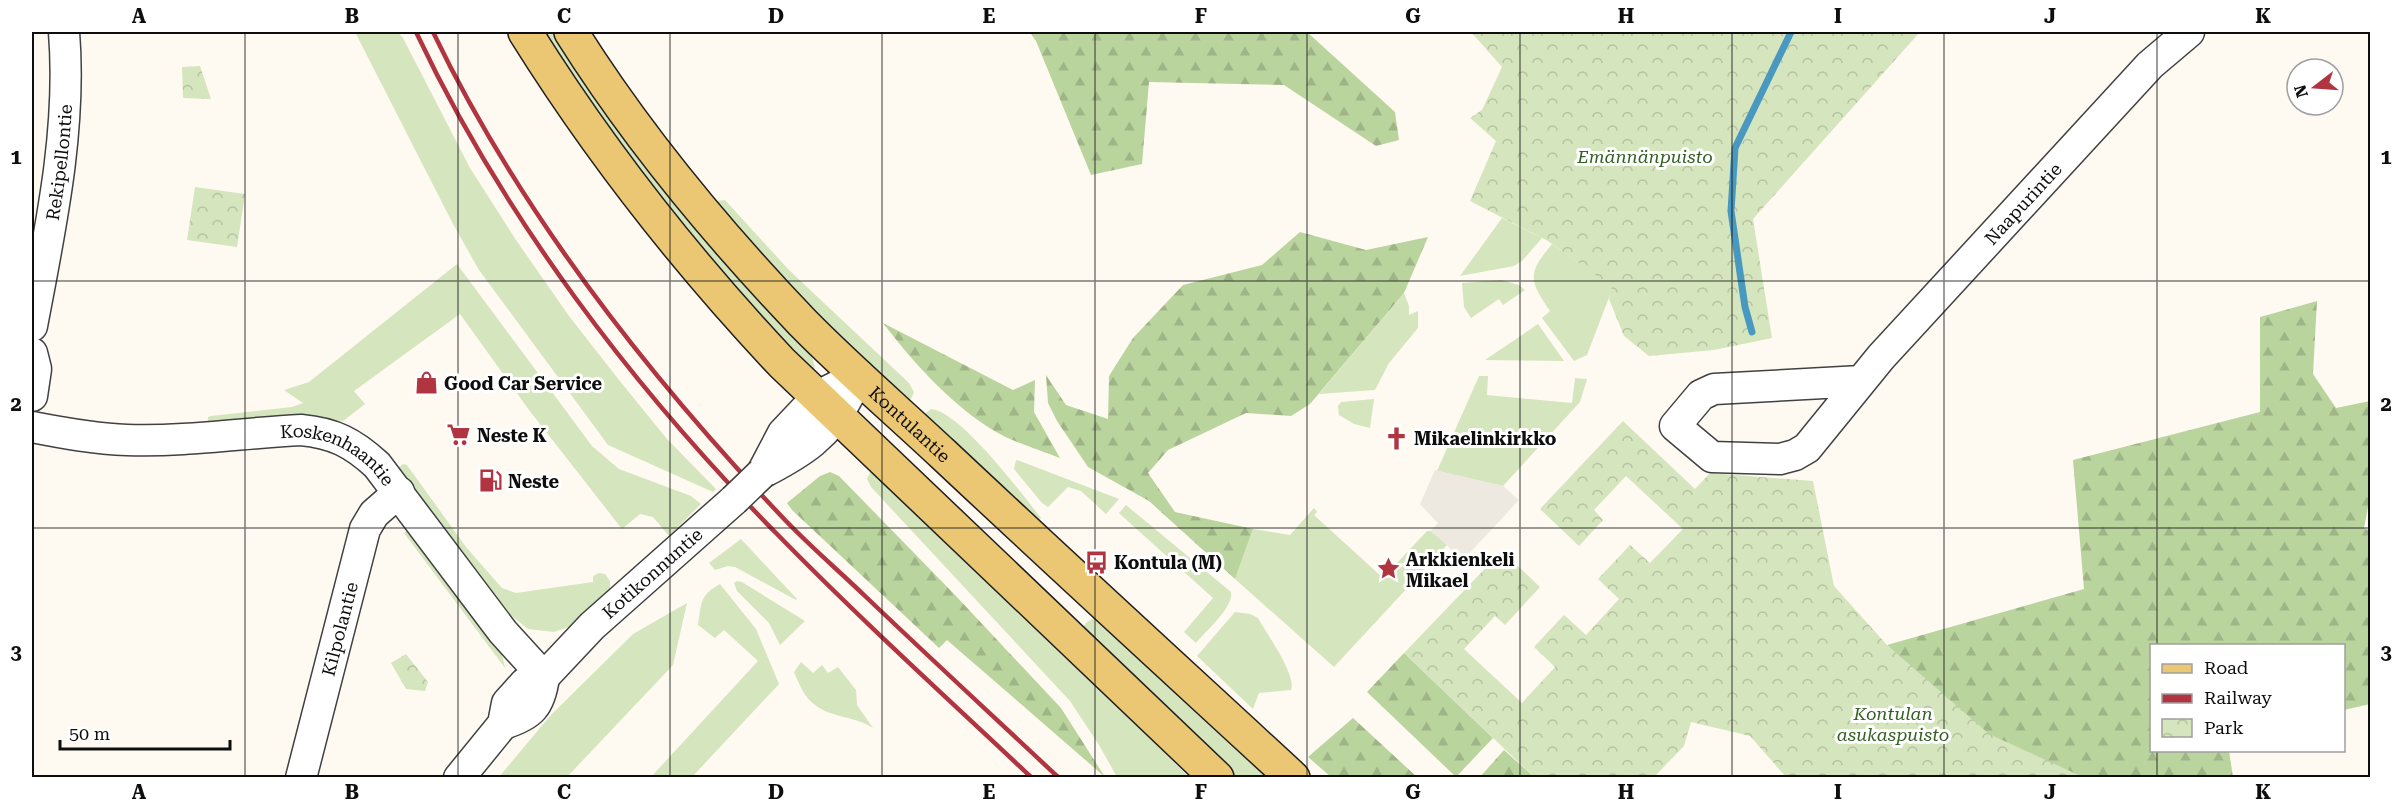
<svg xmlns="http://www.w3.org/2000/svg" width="2402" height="809" font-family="'Roboto Serif',serif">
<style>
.grass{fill:#d5e5be}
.forest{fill:url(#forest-firs)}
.park{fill:url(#park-crowns)}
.plaza{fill:#eee9e0}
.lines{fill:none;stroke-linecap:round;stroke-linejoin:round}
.stream{stroke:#4998c0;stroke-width:7}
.minor-casing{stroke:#414141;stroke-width:33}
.major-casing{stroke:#1f1f1f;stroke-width:36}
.minor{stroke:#fff;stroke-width:30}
.major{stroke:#ebc774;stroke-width:33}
.rail{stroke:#b13441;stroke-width:4.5}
.minor-bridge-casing{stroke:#414141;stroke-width:33;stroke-linecap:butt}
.minor-bridge{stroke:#fff;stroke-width:30}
.grid{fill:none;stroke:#0e0e0e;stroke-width:1.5;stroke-opacity:0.55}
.labels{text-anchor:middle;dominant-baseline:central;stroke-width:6;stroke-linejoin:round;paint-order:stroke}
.park-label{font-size:18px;font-style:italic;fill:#356025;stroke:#fff}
.street-label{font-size:18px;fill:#0e0e0e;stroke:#fff}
.poi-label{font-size:18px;font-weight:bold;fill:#0e0e0e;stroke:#fff;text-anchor:start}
.neatline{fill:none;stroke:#0e0e0e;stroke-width:2}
.grid-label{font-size:20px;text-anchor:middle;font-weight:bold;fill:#0e0e0e}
</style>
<defs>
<pattern id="forest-firs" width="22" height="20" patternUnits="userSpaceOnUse" patternTransform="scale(1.5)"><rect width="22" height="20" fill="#bad49e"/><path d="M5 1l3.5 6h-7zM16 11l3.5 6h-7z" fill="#9fb587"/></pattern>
<pattern id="park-crowns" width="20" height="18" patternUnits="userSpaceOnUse" patternTransform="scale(1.5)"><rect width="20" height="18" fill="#d5e5be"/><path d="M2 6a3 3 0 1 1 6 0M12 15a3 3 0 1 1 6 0" fill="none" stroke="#b6c3a2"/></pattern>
</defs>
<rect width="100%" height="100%" fill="#fefaf1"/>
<path class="grass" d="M355,32h43l5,6 67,130 46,72 53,76 50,64 48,59 49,50 -3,3 -105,-47 -129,-175 -26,-46z
M539,32h15l36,56 221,264 4,16 -2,4 -75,-78 -64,-74z
M725,200l64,70 120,113 5,9 -5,11 -113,-108 -80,-89v-5z
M1502,218l40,20 -19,22 -9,6 -54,10z
M1552,244l61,43 -26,68 -13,6 -32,-43 8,-7c-21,-31 -23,-37 2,-67z
M457,264l135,182 27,23 72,27 10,8 -32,32 -16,-19 -13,-3 -18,15 -93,-119 -69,-96 -106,77 11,13 -22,17 -34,-4 -101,7v-7l3,-1 81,-9 11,-4 -19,-13 25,-8z
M1501,280l18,5 6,5 -22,15 -4,-6 -28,19 -7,-11 -2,-24z
M1404,293l5,13v9l9,-4v17l-29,35 -14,27 -56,4z
M1538,324l26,37 -79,-1z
M1479,376h9l-1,19 85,8 3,-25 12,1 -7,23 -77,84 -66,-15z
M1374,399l-4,29 -16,-4 -15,-9 -1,-9 3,-4z
M931,409c29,2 91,85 110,109l-4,5 -115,-107z
M1016,460l4,1 99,38 -13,15 -25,-23 -13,-4 -20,20 -6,-4 -28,-34z
M403,464l4,1 59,82 36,41 14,5 77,-11v-6l6,-3 6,1 5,7v11l-36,33 -20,7 -26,-3 -33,-27 -97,-134z
M872,468l317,309h-72l-18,-32 -29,-44 -199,-214 -4,-8z
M1126,505l105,87c3,15 -25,39 -35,51l-12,-11 29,-34 -92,-83 -2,-2z
M1314,508l3,4 -3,3 69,63 44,-47h4l16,14 -113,122 -99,-88 18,-50 37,6z
M410,528l91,122 4,18 -101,-135z
M741,539l56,60 -1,1 -61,-33 -7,-1 -13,4 -6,-7z
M737,581l5,1 63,39 -25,24 -11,-22 -32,-32 -3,-8z
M720,584l36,45 23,55 -87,93h-41l107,-116 -34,-31 -9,8 -17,-13c4,-23 1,-29 22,-41z
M687,603l-14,62 -106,112h-68l51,-61 83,-82z
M1235,612l15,2 8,4c8,15 39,57 33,72l-32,3 -6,16 -56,-53z
M1095,617l176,160h-34l-156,-148 6,-7z
M801,662l12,11 9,-8 6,8 10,-6 18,23 1,15 16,23c-18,-12 -41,-10 -58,-23 -11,-8 -16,-21 -21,-33z"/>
<path class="forest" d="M1030,32h277l88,80 4,28 -23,6 -92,-61 -135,-3 -7,82 -51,11 -55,-134z
M1300,232l66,18 62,-13 -24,56 -94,111 -19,12 -45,-3 -78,37 -20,23 27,39 78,17 -18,50 -86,-78 -61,-34 -31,-46 -9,-18 -2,-28 20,30 42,14 1,-43 24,-38 50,-53 79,-20z
M2317,301l-4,73 23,34 34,-7v96l-6,31 6,3v173l-26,6v-64h-192v104l77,1 4,26h-209l-137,-132 197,-56 -11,-129 187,-48v-95z
M883,323l130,67 22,-10 -1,32 26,46c-20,-8 -54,-18 -72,-31 -41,-27 -75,-65 -105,-104z
M830,472l9,4 117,120 105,112 44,69 -158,-137 -8,8 -147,-138 -5,-7 33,-27z
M1404,653l89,85 -37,39 -89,-85z
M1353,718l64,59h-86l-23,-20z
M1504,750l30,27 -55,1z"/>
<path class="park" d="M1471,32h449l-167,187 19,119 -58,12 -65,6 -25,-20 -15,-37 3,-12 -64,-46 -78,-40 26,-60 -26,-23 12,-8 20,-43z
M200,66l11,33 -28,-1 -1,-31z
M195,187l50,7 -8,53 -50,-7z
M1623,421l72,68 15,-16 103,8 21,105 53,59 102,89 94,43h-297l-36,-41 -59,-14 -7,24 -30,31h-120l-130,-124 98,-102 38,36 -35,38 -10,-9 -31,33 58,54 33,-36 -21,-20 30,-32 22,20 33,-36 -21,-20 32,-34 20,18 33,-34 -57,-53 -32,34 9,10 -24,26 -39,-37z
M406,654l22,28 -3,9 -19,-2 -15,-26z"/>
<path class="plaza" d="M1435,470l68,16 16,14 -56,60 -32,-29 7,-8 -18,-19z"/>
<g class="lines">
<path class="stream" d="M1752,332l-7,-25 -14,-96 4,-63 56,-116"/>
<defs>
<g id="minor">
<path id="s1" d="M32,326c18,-96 40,-196 32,-294"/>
<path d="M32,353l4,16 -4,27"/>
<path id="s2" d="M1861,381l-147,8 -13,6 -26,31 37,31 68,2 15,-4 12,-7 74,-91 269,-292 39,-33"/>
<path id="s3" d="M32,427c31,6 63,12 95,13 58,2 116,-7 174,-10 33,3 52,13 76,35l126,167 41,45"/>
<path d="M762,473l21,-40 35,-37 41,-21"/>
<path d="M762,473c39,-20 67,-37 87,-78"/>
<path d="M503,724c29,-9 37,-18 41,-47"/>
<path id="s4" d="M301,778l64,-249 9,-15 25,-22"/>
<path id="s5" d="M459,778l44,-54 4,-21 18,-20 19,-6 48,-51 142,-126"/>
</g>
<g id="major">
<path d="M525,32c75,120 160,228 257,331l435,415"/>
<path id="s6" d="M571,32c66,105 145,200 231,290 45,46 94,88 141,132 116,109 233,216 350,324"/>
</g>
</defs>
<use href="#minor" class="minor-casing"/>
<use href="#major" class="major-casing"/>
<use href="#minor" class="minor"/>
<use href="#major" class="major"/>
<path class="rail" d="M416,32c87,185 218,357 361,502 82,84 169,163 255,244
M433,32c87,181 215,344 353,489 25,26 53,50 79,75 64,61 129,121 194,182"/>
<defs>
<path id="minor-bridge" d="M734,500l28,-27"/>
</defs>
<use href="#minor-bridge" class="minor-bridge-casing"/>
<use href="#minor-bridge" class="minor-bridge"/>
</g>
<path class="grid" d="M245,32v746M458,32v746M670,32v746M882,32v746M1095,32v746M1307,32v746M1520,32v746M1732,32v746M1944,32v746M2157,32v614M32,281h2338M32,528h2338M2157,750v28"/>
<defs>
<symbol id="shop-bare" viewBox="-9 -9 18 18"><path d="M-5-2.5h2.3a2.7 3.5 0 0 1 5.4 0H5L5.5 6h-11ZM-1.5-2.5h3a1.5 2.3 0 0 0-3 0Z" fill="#b13441" stroke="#fff" stroke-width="2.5" paint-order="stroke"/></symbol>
<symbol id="supermarket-bare" viewBox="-9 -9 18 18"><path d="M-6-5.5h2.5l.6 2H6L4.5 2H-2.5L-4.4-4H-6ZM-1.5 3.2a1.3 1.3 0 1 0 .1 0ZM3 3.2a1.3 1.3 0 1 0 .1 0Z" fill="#b13441" stroke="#fff" stroke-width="2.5" paint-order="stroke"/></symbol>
<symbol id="church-bare" viewBox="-9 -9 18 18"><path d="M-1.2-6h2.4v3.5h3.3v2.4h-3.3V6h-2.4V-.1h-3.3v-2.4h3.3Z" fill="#b13441" stroke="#fff" stroke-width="2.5" paint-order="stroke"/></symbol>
<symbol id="fuel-bare" viewBox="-9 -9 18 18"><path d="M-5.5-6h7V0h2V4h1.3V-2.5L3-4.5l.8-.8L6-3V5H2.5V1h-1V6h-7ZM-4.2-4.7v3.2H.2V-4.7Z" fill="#b13441" stroke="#fff" stroke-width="2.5" paint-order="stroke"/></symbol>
<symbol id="bus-bare" viewBox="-9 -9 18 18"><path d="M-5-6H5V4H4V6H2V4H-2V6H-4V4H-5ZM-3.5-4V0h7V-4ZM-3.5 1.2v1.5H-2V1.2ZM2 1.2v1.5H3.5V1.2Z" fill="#b13441" stroke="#fff" stroke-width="2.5" paint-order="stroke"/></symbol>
<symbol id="sight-bare" viewBox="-9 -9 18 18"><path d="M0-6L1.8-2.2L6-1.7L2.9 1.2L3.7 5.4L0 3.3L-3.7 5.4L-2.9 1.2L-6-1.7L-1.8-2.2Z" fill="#b13441" stroke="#fff" stroke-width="2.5" paint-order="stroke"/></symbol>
</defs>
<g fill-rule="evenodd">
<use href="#shop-bare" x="410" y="366" width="33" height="33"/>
<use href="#supermarket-bare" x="442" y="418" width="33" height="33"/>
<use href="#church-bare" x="1380" y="422" width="33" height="33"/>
<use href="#fuel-bare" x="474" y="464" width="33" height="33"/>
<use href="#bus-bare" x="1080" y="546" width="33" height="33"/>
<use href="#sight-bare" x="1372" y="552" width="33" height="33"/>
</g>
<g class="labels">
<g class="park-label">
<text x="1645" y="156">Emännänpuisto</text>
<text x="1893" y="713">Kontulan<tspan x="1893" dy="21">asukaspuisto</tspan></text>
</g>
<g class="street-label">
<text stroke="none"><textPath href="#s1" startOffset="166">Rekipellontie</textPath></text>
<text stroke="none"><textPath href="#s2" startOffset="674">Naapurintie</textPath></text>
<text stroke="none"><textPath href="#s6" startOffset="520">Kontulantie</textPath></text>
<text stroke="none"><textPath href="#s3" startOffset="314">Koskenhaantie</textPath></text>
<text stroke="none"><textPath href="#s5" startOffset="288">Kotikonnuntie</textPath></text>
<text stroke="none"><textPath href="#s4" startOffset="154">Kilpolantie</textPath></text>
</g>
<g class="poi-label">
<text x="444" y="383">Good Car Service</text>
<text x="477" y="435">Neste K</text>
<text x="1414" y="438">Mikaelinkirkko</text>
<text x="508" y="481">Neste</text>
<text x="1406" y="559">Arkkienkeli<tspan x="1406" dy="21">Mikael</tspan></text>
<text x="1114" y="562">Kontula (M)</text>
</g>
</g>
<rect width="2402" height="809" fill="none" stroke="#ffffff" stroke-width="66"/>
<rect x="2150" y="644" width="195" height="108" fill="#ffffff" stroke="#9f9f9f" stroke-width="1.5"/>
<rect x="2162" y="664" width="30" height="9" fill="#ebc774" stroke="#9f9f9f" stroke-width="1.5"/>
<text x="2204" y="674" font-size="18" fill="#0e0e0e">Road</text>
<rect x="2162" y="694" width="30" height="9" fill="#b13441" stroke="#9f9f9f" stroke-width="1.5"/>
<text x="2204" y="704" font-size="18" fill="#0e0e0e">Railway</text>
<rect x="2162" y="719" width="30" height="18" fill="url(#park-crowns)" stroke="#9f9f9f" stroke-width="1.5"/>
<text x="2204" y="734" font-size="18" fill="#0e0e0e">Park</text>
<g transform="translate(2315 87) rotate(253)"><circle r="28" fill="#ffffff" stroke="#9f9f9f" stroke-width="1.5"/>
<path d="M0-4.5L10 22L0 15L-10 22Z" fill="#b13441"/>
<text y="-9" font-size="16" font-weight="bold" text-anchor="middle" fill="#0e0e0e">N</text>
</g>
<path d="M60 740v9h170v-9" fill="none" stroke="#0e0e0e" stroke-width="3"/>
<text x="69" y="740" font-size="18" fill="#0e0e0e" stroke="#ffffff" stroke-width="4.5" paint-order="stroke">50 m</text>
<rect x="33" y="33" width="2336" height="743" class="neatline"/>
<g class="grid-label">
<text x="139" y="23">A</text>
<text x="352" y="23">B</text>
<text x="564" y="23">C</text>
<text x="776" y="23">D</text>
<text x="989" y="23">E</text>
<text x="1201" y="23">F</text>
<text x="1413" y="23">G</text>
<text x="1626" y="23">H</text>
<text x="1838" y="23">I</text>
<text x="2050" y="23">J</text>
<text x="2263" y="23">K</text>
<text x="16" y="164">1</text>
<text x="2386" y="164">1</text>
<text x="16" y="411">2</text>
<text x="2386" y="411">2</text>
<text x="16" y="659">3</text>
<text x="2386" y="659">3</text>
<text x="139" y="799">A</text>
<text x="352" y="799">B</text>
<text x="564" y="799">C</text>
<text x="776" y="799">D</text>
<text x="989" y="799">E</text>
<text x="1201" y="799">F</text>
<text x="1413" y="799">G</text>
<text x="1626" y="799">H</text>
<text x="1838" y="799">I</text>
<text x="2050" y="799">J</text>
<text x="2263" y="799">K</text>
</g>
</svg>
